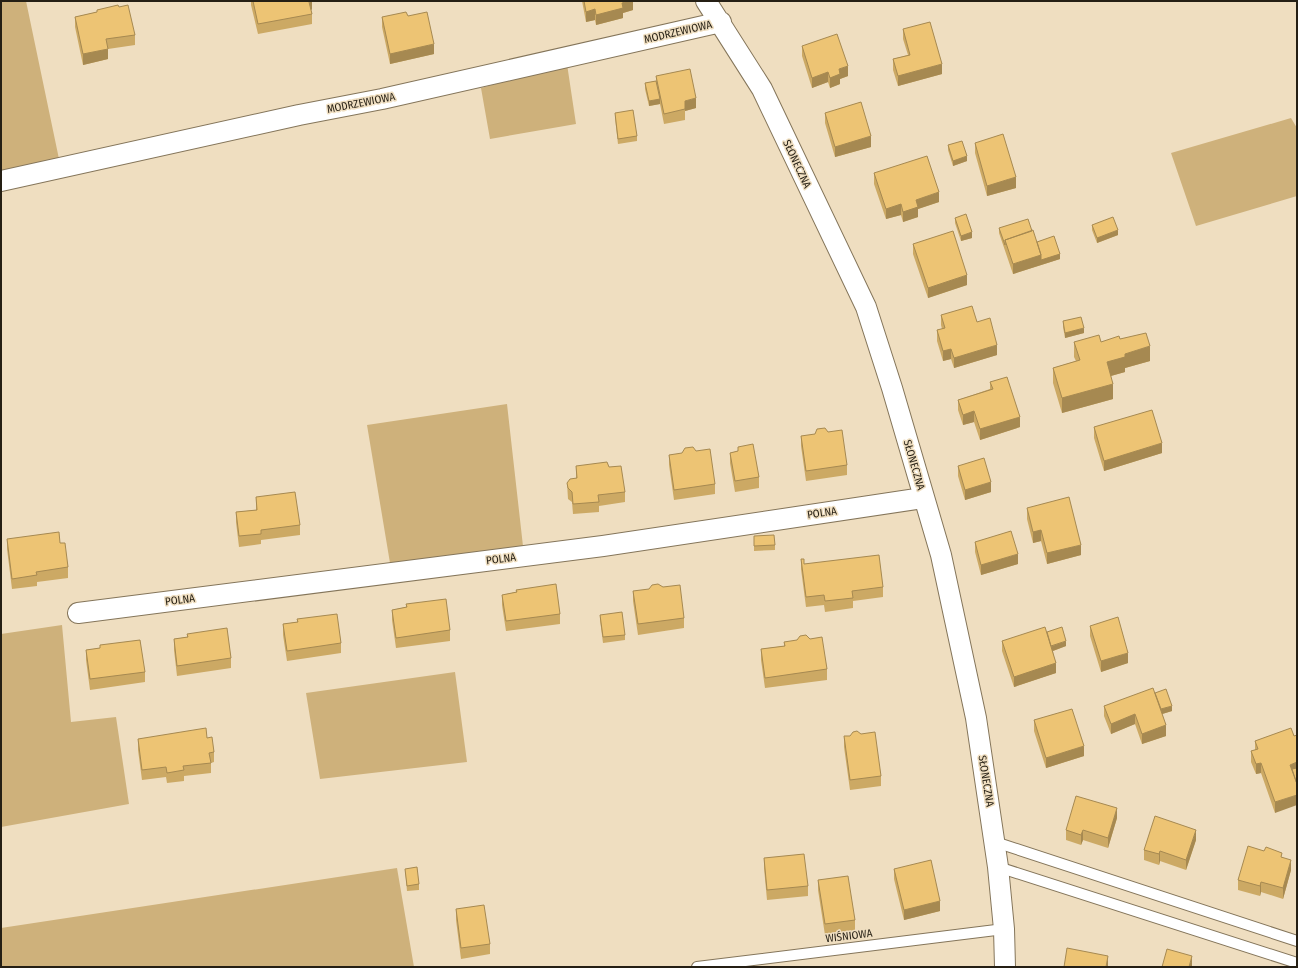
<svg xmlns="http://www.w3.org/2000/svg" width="1298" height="968" font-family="'Fira Sans Condensed',sans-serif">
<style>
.grass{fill:#ceb17b}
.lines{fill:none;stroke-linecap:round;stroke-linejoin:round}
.service-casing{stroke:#84755a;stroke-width:12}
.minor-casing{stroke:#84755a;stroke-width:22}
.service{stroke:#fff;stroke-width:10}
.minor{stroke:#fff;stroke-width:20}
.wall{fill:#cca964}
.shaded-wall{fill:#a68951}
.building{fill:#edc474;stroke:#a68951}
.labels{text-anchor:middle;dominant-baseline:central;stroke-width:3;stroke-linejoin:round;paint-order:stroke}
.street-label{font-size:11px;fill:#251f14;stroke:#efdec0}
</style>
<rect width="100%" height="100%" fill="#efdec0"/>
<path class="grass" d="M1,1h25l33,158 -58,13z
M567,64l9,60 -86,15 -9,-51z
M1291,118l6,10v68l-101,30 -25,-73z
M507,404l18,160 -132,17 -26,-156z
M62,625l9,97 45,-5 13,87 -128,23v-193z
M455,672l12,90 -147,17 -14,-86z
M397,868l17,99h-413v-39z"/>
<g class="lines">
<defs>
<path id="service" d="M995,842l302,99
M998,867l299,96
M697,967l307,-38"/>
<path id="minor" d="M706,1l56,88 104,218 26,81 49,167 35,163 22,149 6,62 1,38
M1,181l298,-66 83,-16 339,-77
M78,613l525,-67 320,-48"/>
</defs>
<use href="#service" class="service-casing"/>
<use href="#minor" class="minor-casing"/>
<use href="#service" class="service"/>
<use href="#minor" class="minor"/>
</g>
<path class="wall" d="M251,1h61v8l-1,1 1,4v10l-54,10 -7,-29z
M582,1h51v9l-10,3v5l-27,7 -1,-5 -9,2z
M119,7l16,28v10l-27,4v10l-25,6 -8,-38v-10l22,-5v-2z
M408,16l26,38 -44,10 -8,-37v-10z
M903,29l39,45 -44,12 -5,-16v-11l15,-4 -5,-16z
M802,46l46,30 -8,3v5l-10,4 -2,-6 -16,6 -10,-32z
M656,76l40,32 -11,3v9l-21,4 -4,-20 -11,2 -4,-17v-6l11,-2z
M615,113l22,23v5l-19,3 -3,-26z
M825,113l46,34 -36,10 -10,-34z
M975,143l41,45 -29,8 -12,-43z
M948,145l19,16 -14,5 -5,-16z
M874,173l65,29 -21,7v8l-15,5 -2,-7 -15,4 -12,-35z
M955,218l17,20 -11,3 -6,-18z
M1092,225l26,10 -21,8 -5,-13z
M999,228l33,3 5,11 23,17 -47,15 -14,-41z
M913,244l54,41 -39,13 -15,-44z
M941,315l36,7 20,33 -43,13 -3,-9 -8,2 -6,-20v-11l5,-1 -1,-4z
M1063,321l21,12 -19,5 -2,-11z
M1120,339l30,22 -25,7v4l-14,4 2,23 -51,14 -9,-30v-15l23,-7 -2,-4v-15h27z
M990,382l30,45 -40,13 -6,-18 -11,3 -5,-15v-10l32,-11z
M1094,427l68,26 -58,18 -10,-33z
M801,436l46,29v10l-41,6 -5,-35z
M738,447l21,30v11l-24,4 -5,-29v-10l8,-2z
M669,455l46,29v10l-41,6 -5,-35z
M576,466l33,1 16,25v10l-26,4v6l-26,2 -1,-12 -4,-3 -1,-16 9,-5z
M958,466l33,26 -26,8 -7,-24z
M256,497l44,28v10l-39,5v4l-22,3 -3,-25v-10l20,-2z
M1027,508l54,47 -34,9 -6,-23 -8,2 -6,-24z
M754,536l21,9v5l-21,1z
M7,539l53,4 8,24v11l-31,4v4l-25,3 -5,-40z
M975,542l43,22 -37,11 -6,-23z
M801,559l3,5 79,23v10l-30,4v7l-28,4 -1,-7 -18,2 -5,-38z
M516,590l44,24v10l-54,7 -4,-26v-10l14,-3z
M633,591l51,27v10l-46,7 -5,-34z
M406,604l44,26v11l-54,7 -4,-28v-10l14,-3z
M600,615l25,20v5l-22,3 -3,-23z
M297,619l44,24v10l-54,8 -4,-26v-11l14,-2z
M1090,626l38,37 -27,9 -11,-36z
M1047,632l19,14 -13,5 3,22 -42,14 -12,-36v-10z
M187,634l44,24v10l-54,8 -3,-26v-11l13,-2z
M784,642l43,27v11l-62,8 -4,-28v-11l23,-3z
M100,645l45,27v10l-55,8 -4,-30v-10l14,-2z
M1155,693l17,18 -10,3 4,22 -24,8 -7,-20 -24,10 -7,-18v-10z
M1034,720l50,36 -38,12 -12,-37z
M844,736l37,40v10l-31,4 -6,-43z
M1294,736l-19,77 -14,-40 -5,1 -5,-12v-11l4,-1v-9z
M207,738l7,14v10l-3,1v10l-27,3v5l-17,2 -1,-6 -24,3 -4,-30v-11z
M1117,818l-9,30 -25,-8 -2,5 -15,-5v-10z
M1196,840l-10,30 -26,-9 -1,4 -15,-5v-10z
M1282,857l9,13 -8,29 -22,-7 -1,4 -22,-6v-10z
M764,858l44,28v10l-41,4 -3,-32z
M405,869l14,15v6l-12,1z
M894,869l46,42 -36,9 -10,-41z
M818,880l37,40v10l-30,5 -7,-45z
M456,909l34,35v10l-29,5 -5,-39z"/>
<path class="shaded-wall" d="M310,1h2v8l-3,3z
M629,1h4v9l-10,3v5l-27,7v-10l26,-12z
M595,9v11l-9,2v-10z
M434,44v10l-44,10v-10z
M108,49v10l-25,6v-11z
M942,64v10l-44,12v-10z
M848,66v10l-8,3v5l-10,4v-10l9,-9z
M828,72v10l-16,6v-10z
M696,98v10l-11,3v9v-19z
M660,99v5l-11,2v-5z
M871,136v11l-36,10v-10z
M967,156v5l-14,5v-5z
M1016,177v11l-29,8v-10z
M939,192v10l-21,7v8l-15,5v-10l13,-12z
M901,204v11l-15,4v-10z
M1118,230v5l-21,8v-5z
M972,232v6l-11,3v-5z
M1060,254v5l-47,15v-10l28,-9z
M967,275v10l-39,13v-10z
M1084,328v5l-19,5v-5z
M997,345v10l-43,13v-10z
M1150,346v15l-25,7v4l-18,5v-15l18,-8z
M951,349v10l-8,2v-10z
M1113,384v15l-51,14v-15z
M974,411v11l-11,3v-10z
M1020,417v10l-40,13v-11z
M1162,443v10l-58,18v-10z
M991,482v10l-26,8v-10z
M1041,530v11l-8,2v-11z
M1081,545v10l-34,9v-11z
M1018,554v10l-37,11v-10z
M1066,641v5l-16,6v-5z
M1128,653v10l-27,9v-11z
M1056,663v10l-42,14v-10z
M1172,706v5l-13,4v-5z
M1135,714v10l-24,10v-10z
M1166,725v11l-24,8v-10z
M1084,746v10l-38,12v-10z
M1297,762v11l-5,1 -2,-9z
M1261,763v10l-5,1v-10z
M1297,795v10l-22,8v-11z
M1117,808v10l-9,30v-10z
M1083,830v10l-2,5v-10z
M1196,830v10l-10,30v-10z
M1160,851v10l-1,4v-11z
M1291,860v10l-8,29v-11z
M1261,882v10l-1,4v-10z
M940,901v10l-36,9v-10z
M1108,956v11h-2z
M1192,956v11h-3z"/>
<path class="building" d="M253,1h57l-1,1 3,12 -54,10z
M584,1h45l-7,2 1,5 -27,7 -1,-6 -9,3z
M118,5l1,2 9,-2 7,30 -29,4 2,10 -25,5 -8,-37 22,-5v-2z
M406,12l2,4 19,-4 7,32 -44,10 -8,-37z
M930,22l12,42 -44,12 -5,-17 17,-4 -7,-26z
M837,34l11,32 -9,3 1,5 -10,4 -2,-6 -16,6 -10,-32z
M690,69l6,29 -11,3v8l-21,5 -8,-38z
M656,81l4,18 -11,2 -4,-18z
M861,102l10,34 -36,11 -10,-34z
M633,110l4,26 -19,3 -3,-26z
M1003,134l13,43 -29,9 -12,-43z
M962,141l5,15 -14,5 -5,-16z
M927,156l12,36 -23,8 2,7 -15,5 -2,-8 -15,5 -12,-36z
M966,214l6,18 -11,4 -6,-18z
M1113,217l5,13 -21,8 -5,-13z
M1028,219l4,12 -27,9v5l-6,-17z
M1033,230l8,25 -28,9 -8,-24z
M953,231l14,44 -39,13 -15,-44z
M1054,236l6,18 -19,6v-5l-4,-13z
M972,306l5,16 13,-4 7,27 -43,13 -3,-9 -8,2 -6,-21 8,-2 -4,-13z
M1081,317l3,11 -19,5 -2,-12z
M1146,333l4,13 -25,8v3l-18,5 6,22 -51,14 -9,-30 27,-8 -6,-18 25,-7 2,7 18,-6 1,3z
M1007,377l13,40 -40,12 -6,-18 -11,4 -5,-15 35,-11 -3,-7z
M1152,410l10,33 -58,18 -10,-34z
M825,428l3,4 14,-2 5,35 -41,6 -5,-35 14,-2 2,-5z
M753,444l6,33 -24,4 -5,-28 8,-2v-4z
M693,447l3,4 14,-2 5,35 -41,6 -5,-35 13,-2 3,-5z
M984,458l7,24 -26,8 -7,-24z
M607,462l2,5 12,-1 4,26 -27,3 1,7 -26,2 -1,-12 -4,-4 -1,-5 3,-4 7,-1 -1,-12z
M295,492l5,33 -39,5v4l-22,2 -3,-24 21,-2 -1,-13z
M1069,497l12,48 -34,8 -6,-23 -8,2 -6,-24z
M1011,531l7,23 -37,11 -6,-23z
M59,532l1,11h5l3,24 -32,5 1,3 -25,4 -5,-40z
M774,535l1,10 -21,1v-10z
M879,555l4,32 -31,4 1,7 -28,3 -1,-6 -18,2 -5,-38h3v5z
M556,584l4,30 -54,7 -4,-26 15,-3 -1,-2z
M658,584l5,3 17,-2 4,33 -46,6 -5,-33 16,-2 3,-4z
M446,599l4,31 -54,8 -4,-28 15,-3 -1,-3z
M622,612l3,23 -22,2 -3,-22z
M337,614l4,29 -54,8 -4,-27 15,-2 -1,-3z
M1118,617l10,36 -27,8 -11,-35z
M1045,627l11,36 -42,14 -12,-36z
M1062,627l4,14 -15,5 -4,-14z
M227,628l4,30 -54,8 -3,-27 14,-2 -1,-3z
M806,635l4,4 12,-2 5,32 -62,9 -4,-29 24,-3 -1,-4 13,-2 3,-4z
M140,640l5,32 -55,7 -4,-29 14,-2v-3z
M1153,688l13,37 -24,9 -7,-20 -24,10 -7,-18z
M1166,689l6,17 -11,3 -6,-16z
M1072,709l12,37 -38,12 -12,-38z
M206,728l1,10 5,-1 2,15 -5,1 2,10 -28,3 1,4 -17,3 -1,-6 -24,3 -4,-31z
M1291,728l3,8 3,-1v27l-7,3 7,19v11l-22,7 -14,-39 -5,1 -5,-13 7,-2 -3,-8z
M857,731l4,3 14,-2 6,44 -31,4 -6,-44h6l3,-4z
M1297,768v16l-5,-15z
M1076,796l41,12 -9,30 -25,-8 -2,5 -15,-5z
M1155,816l41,14 -10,30 -26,-9 -1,3 -15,-4z
M1248,846l16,5 2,-4 16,6 -1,4 10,3 -8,28 -22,-6 -1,4 -22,-6z
M804,854l4,32 -41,4 -3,-32z
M931,860l9,41 -36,9 -10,-41z
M417,867l2,17 -12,2 -2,-17z
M848,876l7,44 -30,4 -7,-44z
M484,905l6,39 -29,4 -5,-39z
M1067,948l41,8 -2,11h-42z
M1167,949l25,7 -3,11h-27z"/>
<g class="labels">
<g class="street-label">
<text transform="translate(678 32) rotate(-13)">MODRZEWIOWA</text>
<text transform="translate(361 103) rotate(-11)">MODRZEWIOWA</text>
<text transform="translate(797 164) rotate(65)">SŁONECZNA</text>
<text transform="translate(914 465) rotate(74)">SŁONECZNA</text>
<text transform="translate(822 513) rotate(-8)">POLNA</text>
<text transform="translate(501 559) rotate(-7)">POLNA</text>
<text transform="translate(180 600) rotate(-7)">POLNA</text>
<text transform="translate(986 781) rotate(81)">SŁONECZNA</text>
<text transform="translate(849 936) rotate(-7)">WIŚNIOWA</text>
</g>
</g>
<rect width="1298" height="968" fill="none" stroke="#251f14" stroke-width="4"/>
</svg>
